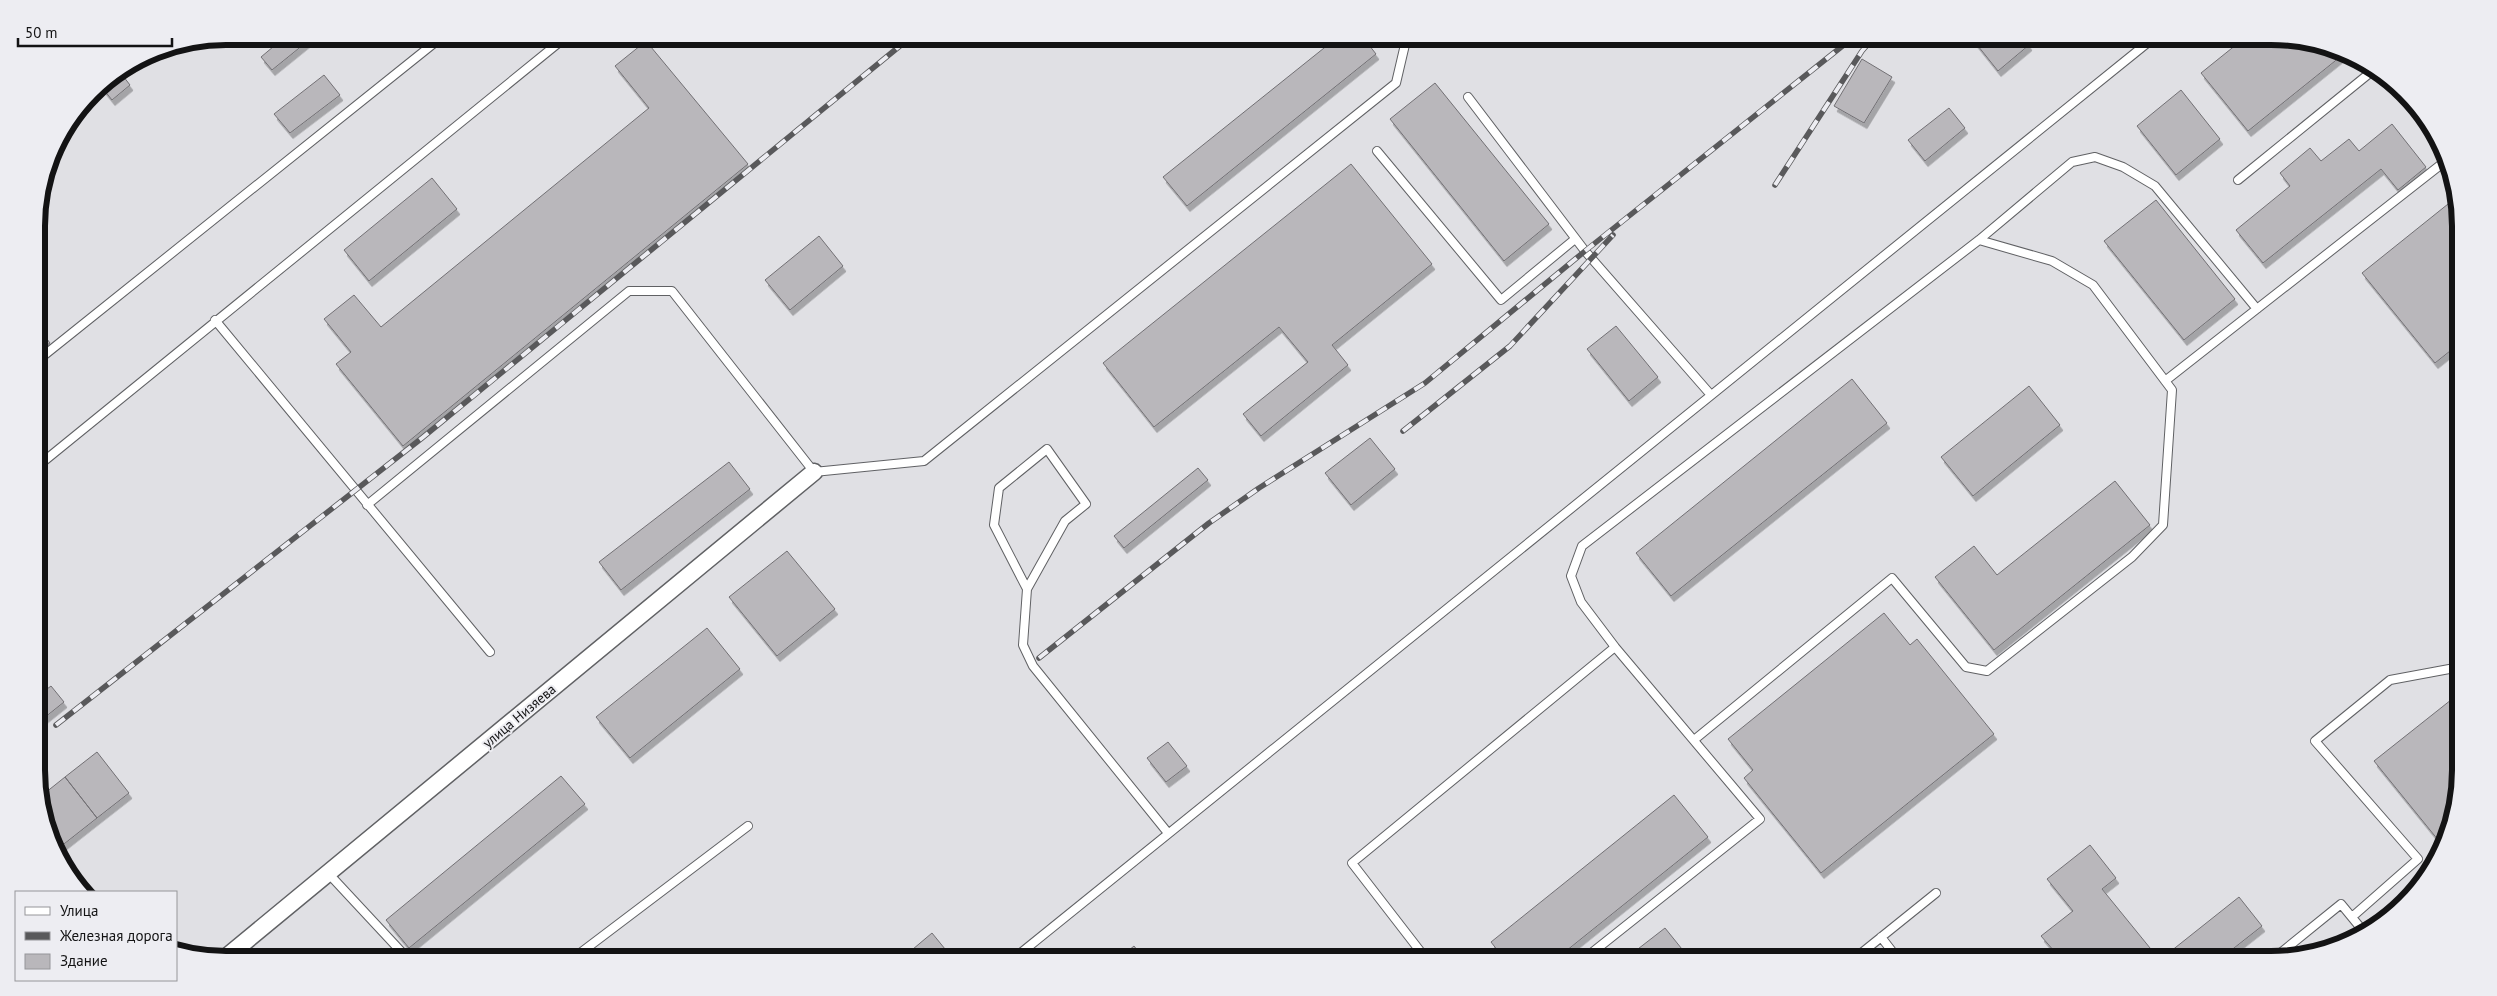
<svg xmlns="http://www.w3.org/2000/svg" width="2497" height="996" font-family="'PT Sans',sans-serif">
<style>
.building{fill:#b9b7bb;stroke:#727074;filter:url(#shadow)}
.lines{fill:none;stroke-linecap:round;stroke-linejoin:round}
.lane-casing{stroke:#606164;stroke-width:10}
.street-casing{stroke:#606164;stroke-width:19}
.lane{stroke:#fff;stroke-width:8}
.street{stroke:#fff;stroke-width:16}
.rail-casing{stroke:#59595b;stroke-width:5.5}
.rail{stroke:#ededf2;stroke-width:4;stroke-dasharray:11;stroke-linecap:butt}
.labels{text-anchor:middle;dominant-baseline:central;stroke-width:4;stroke-linejoin:round;paint-order:stroke}
.street-label{font-size:14px;fill:#131314;stroke:#ededf2}
.rim{fill:none;stroke:#131314;stroke-width:6}
</style>
<defs>
<filter id="shadow"><feDropShadow dx="3" dy="5.5" stdDeviation="0" flood-color="#0004"/></filter>
</defs>
<rect width="100%" height="100%" fill="#e0e0e4"/>
<path class="building" d="M286,36h28l-42,34 -11,-13z
M1339,36h23l14,18 -189,152 -24,-29z
M1970,36h52l7,9 -31,26z
M2247,36h24l61,10 13,7 -97,78 -47,-58z
M646,41l102,123 -345,282 -67,-82 15,-12 -27,-33 30,-24 27,32 268,-219 -34,-42z
M1862,59l30,18 -28,46 -30,-17z
M120,72l10,13 -18,15 -12,-15z
M324,75l16,20 -50,38 -16,-19z
M1435,83l114,141 -45,37 -114,-142z
M2398,87l16,14 30,52 -50,-63z
M2181,90l39,49 -44,36 -39,-49z
M1949,108l16,20 -40,33 -17,-21z
M2392,124l34,43 -28,23 -17,-21 -118,94 -27,-33 54,-44 -10,-13 30,-25 11,13 28,-22 10,12z
M1351,164l81,100 -100,81 16,20 -87,71 -18,-22 65,-52 -29,-35 -125,100 -51,-64z
M432,178l25,31 -88,72 -25,-31z
M2458,196l2,147 -25,20 -73,-90z
M2156,200l79,99 -51,41 -80,-99z
M819,236l24,30 -53,44 -25,-30z
M37,326l13,17 -13,9z
M1616,326l42,51 -29,24 -42,-52z
M1852,379l35,44 -216,173 -35,-43z
M2029,386l31,39 -87,71 -32,-39z
M1370,438l25,31 -44,36 -26,-32z
M729,462l21,27 -129,101 -22,-28z
M1198,468l10,12 -84,68 -10,-12z
M2115,481l35,44 -156,125 -59,-73 39,-31 23,29z
M787,551l48,58 -58,47 -48,-59z
M1884,613l26,32 7,-6 77,95 -173,139 -77,-95 9,-8 -25,-31z
M707,628l33,41 -110,89 -34,-41z
M51,686l13,16 -25,20v-27z
M2461,692v78l-10,61 -8,15 -69,-85z
M1168,742l19,24 -21,16 -19,-24z
M97,752l32,41 -32,25 -32,-41z
M561,776l24,28 -176,144 -23,-28z
M65,777l32,41 -42,33 -15,-44v-10z
M1674,795l34,42 -152,122 -51,1 -14,-18z
M2090,845l26,33 -14,11 57,70h-98l-20,-23 32,-25 -26,-32z
M2239,897l23,29 -42,33h-59z
M1665,928l25,31h-65z
M932,933l22,27h-54z
M1134,946l11,14h-28z"/>
<g class="lines">
<defs>
<path id="lane" d="M1468,97l117,154 126,144
M1377,151l124,149 74,-61
M2238,180l138,-112
M215,320l275,332
M37,361l406,-325
M2165,381l283,-222
M38,466l529,-430
M367,505l262,-214h43l142,181 110,-11 472,-378 11,-47
M1027,589l-33,-64 5,-37 48,-39 39,55 -21,17 -38,68 -4,56 10,21 135,167
M1694,740l198,-162 74,89 21,4 145,-114 31,-32 9,-135 -79,-105 -41,-24 -73,-21
M328,873l81,87
M2352,917l66,-58 -103,-118 75,-61 70,-13
M1881,937l17,22
M1584,959l176,-140 -145,-172 -34,-45 -10,-26 11,-30 397,-306 93,-78 23,-5 28,10 32,19 102,123
M1854,959l82,-66
M2273,959l68,-55 23,28
M571,960l177,-134
M1012,960l1144,-924
M1427,960l-75,-97 263,-216"/>
<path id="street" d="M224,959l590,-487"/>
</defs>
<use href="#lane" class="lane-casing"/>
<use href="#street" class="street-casing"/>
<use href="#lane" class="lane"/>
<use href="#street" class="street"/>
<defs>
<path id="rail" d="M261,43l7,-7
M1775,185l87,-134 13,-15
M1403,431l107,-85 103,-111
M1039,658l170,-135 50,-35 166,-105 160,-132 270,-215
M56,725l366,-287 490,-402"/>
</defs>
<use href="#rail" class="rail-casing"/>
<use href="#rail" class="rail"/>
</g>
<g class="labels">
<g class="street-label">
<text transform="translate(519 716) rotate(-40)">улица Низяева</text>
</g>
</g>
<path d="M0 0H2497V996H0ZM226 45H2271A181 181 0 0 1 2452 226V770A181 181 0 0 1 2271 951H226A181 181 0 0 1 45 770V226A181 181 0 0 1 226 45Z" fill="#ededf2" fill-rule="evenodd"/>
<path class="rim" d="M226 45H2271A181 181 0 0 1 2452 226V770A181 181 0 0 1 2271 951H226A181 181 0 0 1 45 770V226A181 181 0 0 1 226 45Z"/>
<rect x="15" y="891" width="162" height="90" fill="#ededf2" stroke="#969699"/>
<rect x="25" y="907" width="25" height="8" fill="#ffffff" stroke="#969699"/>
<text x="60" y="916" font-size="15" fill="#131314">Улица</text>
<rect x="25" y="932" width="25" height="8" fill="#59595b" stroke="#969699"/>
<text x="60" y="941" font-size="15" fill="#131314">Железная дорога</text>
<rect x="25" y="954" width="25" height="15" fill="#b9b7bb" stroke="#969699"/>
<text x="60" y="966" font-size="15" fill="#131314">Здание</text>
<path d="M18 38v8h154v-8" fill="none" stroke="#131314" stroke-width="2.5"/>
<text x="25" y="38" font-size="15" fill="#131314" stroke="#ededf2" stroke-width="4" paint-order="stroke">50 m</text>
</svg>
